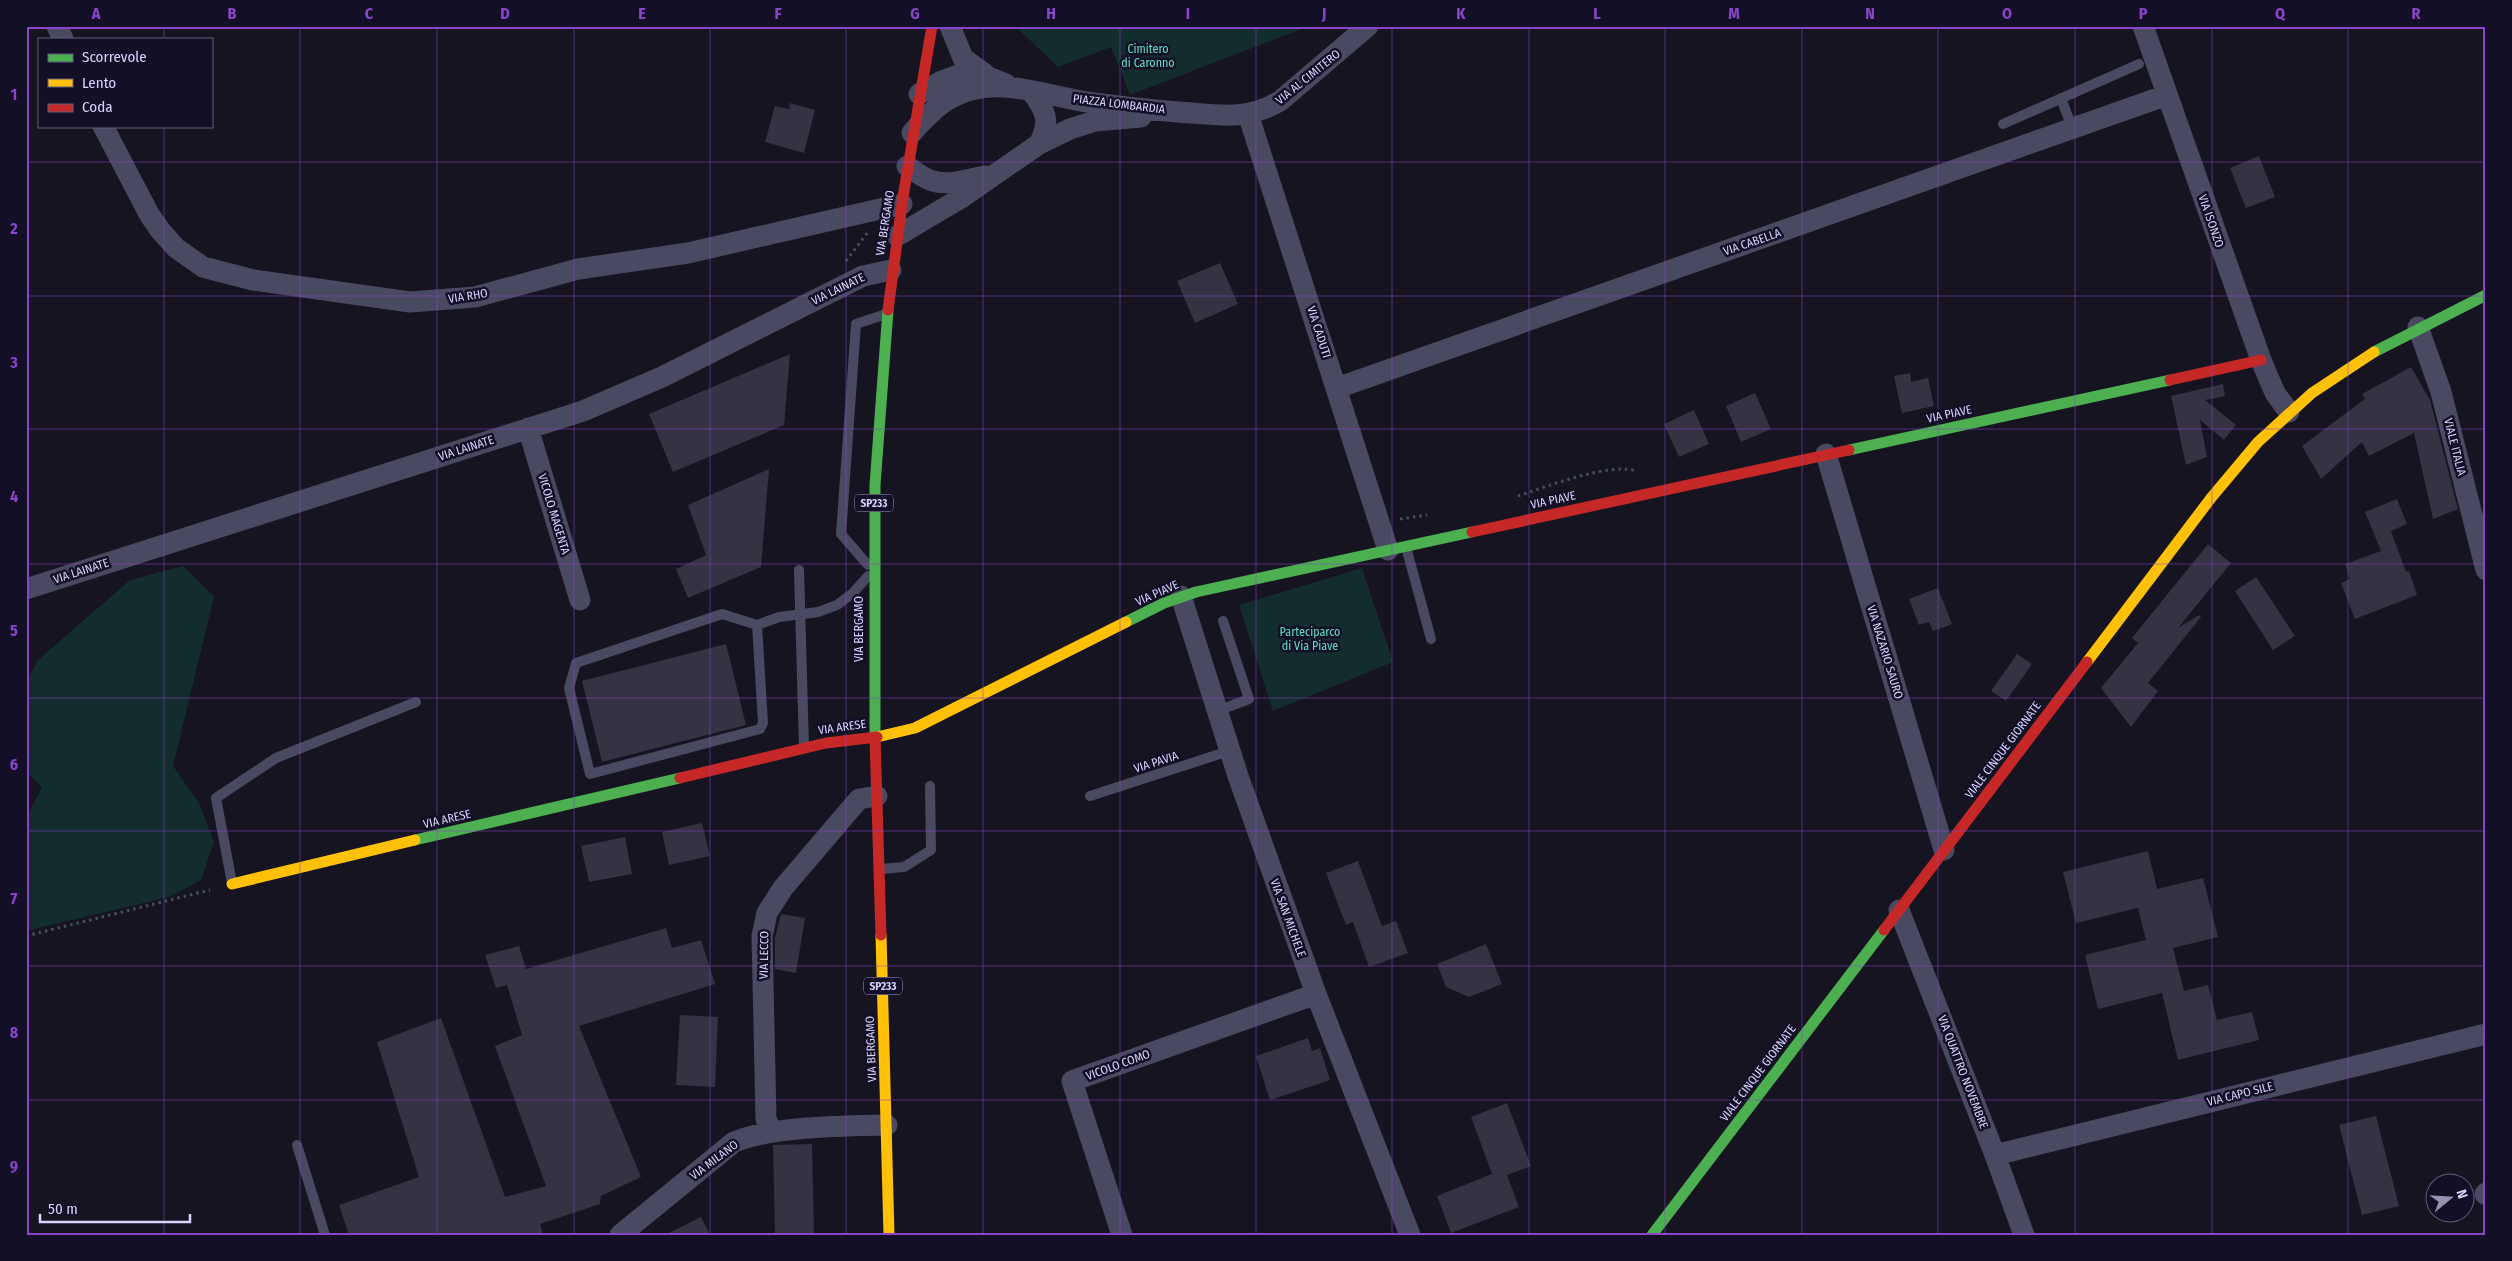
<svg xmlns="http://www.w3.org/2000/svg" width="2512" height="1261" font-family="'Fira Sans Condensed',sans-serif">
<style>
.green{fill:#132c2d}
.building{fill:#343243}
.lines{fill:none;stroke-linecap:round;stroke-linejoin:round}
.path{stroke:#44505f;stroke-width:3;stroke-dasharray:2.5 4;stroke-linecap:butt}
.lane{stroke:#4a4962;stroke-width:10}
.street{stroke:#4a4962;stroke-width:21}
.fast{stroke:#4caf50;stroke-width:11}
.slow{stroke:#ffc107;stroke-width:11}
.jam{stroke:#c62828;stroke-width:11}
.grid{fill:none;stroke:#8945c9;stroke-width:1;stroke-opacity:0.55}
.labels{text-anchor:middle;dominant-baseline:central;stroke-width:5;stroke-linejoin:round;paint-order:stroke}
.shield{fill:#130f26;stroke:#9e99be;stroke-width:1}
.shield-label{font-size:11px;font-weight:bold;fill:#d9d4ff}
.park-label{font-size:12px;fill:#5fe0c0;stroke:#130f26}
.street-label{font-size:12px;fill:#d9d4ff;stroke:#130f26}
.neatline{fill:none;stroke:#8945c9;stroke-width:2}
.grid-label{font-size:16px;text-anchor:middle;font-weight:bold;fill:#8945c9}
</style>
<rect width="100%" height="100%" fill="#161421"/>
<path class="green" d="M1015,26h294l-179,69 -19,-48 -53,20z
M183,566l31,31 -41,169 26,37 15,39 -13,38 -32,17 -143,34v-114l16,-29 -16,-17v-89l12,-22 92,-80z
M1362,568l31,94 -120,49 -34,-106z"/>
<path class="building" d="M790,103l25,7 -11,43 -39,-11 10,-36 14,3z
M2259,156l16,41 -29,11 -16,-40z
M1220,263l18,41 -43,19 -18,-42z
M790,354l-6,71 -111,47 -24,-58z
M2411,367l19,33 28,109 -25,10 -19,-86 -45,23 -7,-14 -41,37 -19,-33 63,-47 -3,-5z
M1910,373l1,9 17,-4 6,28 -32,7 -8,-37z
M2223,384l2,12 -20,4 31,25 -12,15 -24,-20 7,37 -21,8 -15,-69z
M1755,393l16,36 -30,13 -15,-36z
M1694,410l15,34 -30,13 -15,-33z
M769,469l-8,98 -73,31 -12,-29 30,-14 -18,-50z
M2397,499l10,25 -16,7 15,41 3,-1 8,24 -62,24 -14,-36 9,-4 -5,-15 36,-13 -16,-39z
M2208,544l23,19 -53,65 21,-13 2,2 -53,66 10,8 -27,36 -30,-39 37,-45 -6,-5z
M2256,577l39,59 -22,14 -38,-59z
M1938,588l14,36 -19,7 -4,-9 -10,3 -10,-26z
M726,644l20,81 -144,37 -20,-81z
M2017,654l15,10 -26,37 -15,-10z
M702,823l8,33 -41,9 -7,-33z
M625,837l7,37 -43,8 -8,-36z
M2148,851l9,38 46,-11 15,59 -45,11 11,43 24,-6 9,35 35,-8 7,28 -81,20 -16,-67 -64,16 -13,-54 61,-15 -8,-32 -62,15 -13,-51z
M1358,861l24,65 14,-5 12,32 -39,14 -16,-45 -7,3 -20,-52z
M781,914l24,4 -9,55 -21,-4v-32z
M666,928l6,20 29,-8 14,44 -136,42 62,151 -40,19 -1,8 -60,20 3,11h-194l-10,-30 80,-28 -42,-135 64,-24 64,179 41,-11 -51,-140 27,-11 -15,-50 -11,3 -11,-33 34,-9 7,23z
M1486,944l16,40 -33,13 -23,-10 -9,-23z
M680,1015l38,2 -3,70 -39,-2z
M1308,1038l4,13 8,-3 10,32 -60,20 -14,-44z
M1507,1103l24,63 -24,9 12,32 -68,26 -14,-37 55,-22 -21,-57z
M2376,1116l23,90 -37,9 -23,-90z
M812,1144l2,91h-39l-2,-90z
M701,1217l9,18h-45z"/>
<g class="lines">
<path class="path" d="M846,261l22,-29
M1518,496c28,-9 91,-34 118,-25
M1400,519l27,-4
M26,936l184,-46"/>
<path class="lane" d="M2061,98l11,30
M2003,124l136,-60
M1406,547l25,92
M868,565l-27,-31 15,-210 30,-10
M799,570l5,177
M757,625l6,98 -3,6 -170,45 -21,-86 7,-25 146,-49 35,11 22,-8 39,-5 19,-7 16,-12 15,-17
M1217,711l32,-12 -26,-78
M1090,796l139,-45
M881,869l23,-2 27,-17 -1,-64
M232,883l-16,-85 60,-40 140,-56
M297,1145l28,90"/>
<path class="street" d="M57,26l6,13
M950,26l13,32 22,16
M2143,26l118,334 14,33 14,19
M1031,91c15,20 20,30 8,53
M919,94l23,-13 29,-11 35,14
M1248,114l140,436
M103,126l46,88 11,16 16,18 27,19 50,13 157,22 65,-5 103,-28 110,-16 214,-49
M912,133c6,-8 14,-15 21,-22 48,-44 104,-16 160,-8 32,4 66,8 99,10 34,3 57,6 88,-12l88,-75
M907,166c7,5 15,11 23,14 17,7 39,-1 55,-4
M897,236l64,-38 78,-54 31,-15 25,-8 46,-4
M2418,327l23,65 45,178
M1337,388l830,-293
M528,428l52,172
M1826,454l118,396
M26,589l557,-178 79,-34 201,-101 28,-6
M1181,596l57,180 78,218 94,241
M1899,910l96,245 29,80
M771,1132l-5,-13 -4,-183 5,-23 16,-25 76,-89 18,-3
M1995,1155l491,-121
M2485,1194l1,-1
M620,1235l114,-93c39,-16 109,-16 153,-17
M1122,1235l-50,-154 244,-87"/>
<path class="fast" d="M2374,352l112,-57
M1849,450l321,-70
M1126,622l38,-19 32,-11 276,-60
M875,738v-253l13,-175
M415,840l265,-62
M1652,1235l232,-305"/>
<path class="slow" d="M2087,662l124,-164 47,-56 54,-49 62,-41
M877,737l38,-9 211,-106
M232,884l183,-44
M881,935l8,300"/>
<path class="jam" d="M888,310l15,-113 29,-171
M2170,380l91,-20
M1472,532l377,-82
M875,738l6,197
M680,778l146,-35 51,-6
M1884,930l203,-268"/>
</g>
<path class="grid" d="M164,26v13M300,26v1209M437,26v1209M574,26v1209M710,26v1209M846,26v1209M983,26v1209M1120,26v1209M1256,26v1209M1392,26v1209M1529,26v1209M1665,26v1209M1802,26v1209M1938,26v1209M2075,26v1209M2212,26v1209M2348,26v1209M164,126v1109M26,162h2460M26,296h2460M26,429h2460M26,564h2460M26,698h2460M26,831h2460M26,966h2460M26,1100h2460"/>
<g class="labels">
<g class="shield">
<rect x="855" y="494.5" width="38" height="17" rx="4"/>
<rect x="864" y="977.5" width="38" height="17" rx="4"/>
</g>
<g class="shield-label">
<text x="874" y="503">SP233</text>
<text x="883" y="986">SP233</text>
</g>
<g class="park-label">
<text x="1148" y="49">Cimitero<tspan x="1148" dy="14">di Caronno</tspan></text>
<text x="1310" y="632">Parteciparco<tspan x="1310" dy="14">di Via Piave</tspan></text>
</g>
<g class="street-label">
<text transform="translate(1308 77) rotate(-39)">VIA AL CIMITERO</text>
<text transform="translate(1119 104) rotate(7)">PIAZZA LOMBARDIA</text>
<text transform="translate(2211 221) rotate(71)">VIA ISONZO</text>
<text transform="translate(885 223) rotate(-81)">VIA BERGAMO</text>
<text transform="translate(1752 242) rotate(-19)">VIA CABELLA</text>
<text transform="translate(838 289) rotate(-26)">VIA LAINATE</text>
<text transform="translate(468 296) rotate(-9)">VIA RHO</text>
<text transform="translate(1319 332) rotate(72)">VIA CADUTI</text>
<text transform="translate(1949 414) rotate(-12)">VIA PIAVE</text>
<text transform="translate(2455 447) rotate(76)">VIALE ITALIA</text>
<text transform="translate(466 448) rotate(-18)">VIA LAINATE</text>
<text transform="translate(1553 500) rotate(-12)">VIA PIAVE</text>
<text transform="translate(554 514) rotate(73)">VICOLO MAGENTA</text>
<text transform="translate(81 571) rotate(-18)">VIA LAINATE</text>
<text transform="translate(1157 593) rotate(-24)">VIA PIAVE</text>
<text transform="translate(859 629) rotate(-90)">VIA BERGAMO</text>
<text transform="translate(1885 652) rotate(73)">VIA NAZARIO SAURO</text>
<text transform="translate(842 727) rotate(-8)">VIA ARESE</text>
<text transform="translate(2003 750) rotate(-53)">VIALE CINQUE GIORNATE</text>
<text transform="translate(1156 762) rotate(-18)">VIA PAVIA</text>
<text transform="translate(447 819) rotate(-13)">VIA ARESE</text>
<text transform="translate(1288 918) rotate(70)">VIA SAN MICHELE</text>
<text transform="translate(764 955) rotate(-89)">VIA LECCO</text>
<text transform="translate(871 1049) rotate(-92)">VIA BERGAMO</text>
<text transform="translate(1118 1065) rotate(-20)">VICOLO COMO</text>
<text transform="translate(1963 1072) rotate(69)">VIA QUATTRO NOVEMBRE</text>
<text transform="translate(1758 1073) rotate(-53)">VIALE CINQUE GIORNATE</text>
<text transform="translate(2240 1094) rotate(-14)">VIA CAPO SILE</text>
<text transform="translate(714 1160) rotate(-37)">VIA MILANO</text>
</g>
</g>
<rect width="2512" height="1261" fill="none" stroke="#130f26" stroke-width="55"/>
<rect x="38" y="38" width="175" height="90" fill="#130f26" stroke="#625e7d"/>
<rect x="48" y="54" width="25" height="8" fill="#4caf50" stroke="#625e7d"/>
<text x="82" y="62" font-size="15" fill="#d9d4ff">Scorrevole</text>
<rect x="48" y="79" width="25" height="8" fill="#ffc107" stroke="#625e7d"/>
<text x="82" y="88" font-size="15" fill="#d9d4ff">Lento</text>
<rect x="48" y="104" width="25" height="8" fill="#c62828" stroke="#625e7d"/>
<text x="82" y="112" font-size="15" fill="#d9d4ff">Coda</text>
<g transform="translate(2450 1198) rotate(72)"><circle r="24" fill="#130f26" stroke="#625e7d"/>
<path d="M0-4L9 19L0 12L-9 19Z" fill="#9591b1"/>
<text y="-8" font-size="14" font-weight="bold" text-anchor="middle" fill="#d9d4ff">N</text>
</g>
<path d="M40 1214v8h150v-8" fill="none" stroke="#d9d4ff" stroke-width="2.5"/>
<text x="48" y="1214" font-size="15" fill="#d9d4ff" stroke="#130f26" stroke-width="4" paint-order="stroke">50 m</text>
<rect x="28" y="28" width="2456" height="1206" class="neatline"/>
<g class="grid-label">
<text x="96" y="19">A</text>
<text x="232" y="19">B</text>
<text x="369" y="19">C</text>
<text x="505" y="19">D</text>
<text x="642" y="19">E</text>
<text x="778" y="19">F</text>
<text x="915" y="19">G</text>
<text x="1051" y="19">H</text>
<text x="1188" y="19">I</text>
<text x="1324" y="19">J</text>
<text x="1461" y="19">K</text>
<text x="1597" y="19">L</text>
<text x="1734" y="19">M</text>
<text x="1870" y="19">N</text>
<text x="2007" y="19">O</text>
<text x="2143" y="19">P</text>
<text x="2280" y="19">Q</text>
<text x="2416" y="19">R</text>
<text x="14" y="100">1</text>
<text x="14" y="234">2</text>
<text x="14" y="368">3</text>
<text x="14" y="502">4</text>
<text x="14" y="636">5</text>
<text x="14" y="770">6</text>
<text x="14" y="904">7</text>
<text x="14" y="1038">8</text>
<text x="14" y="1172">9</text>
</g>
</svg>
